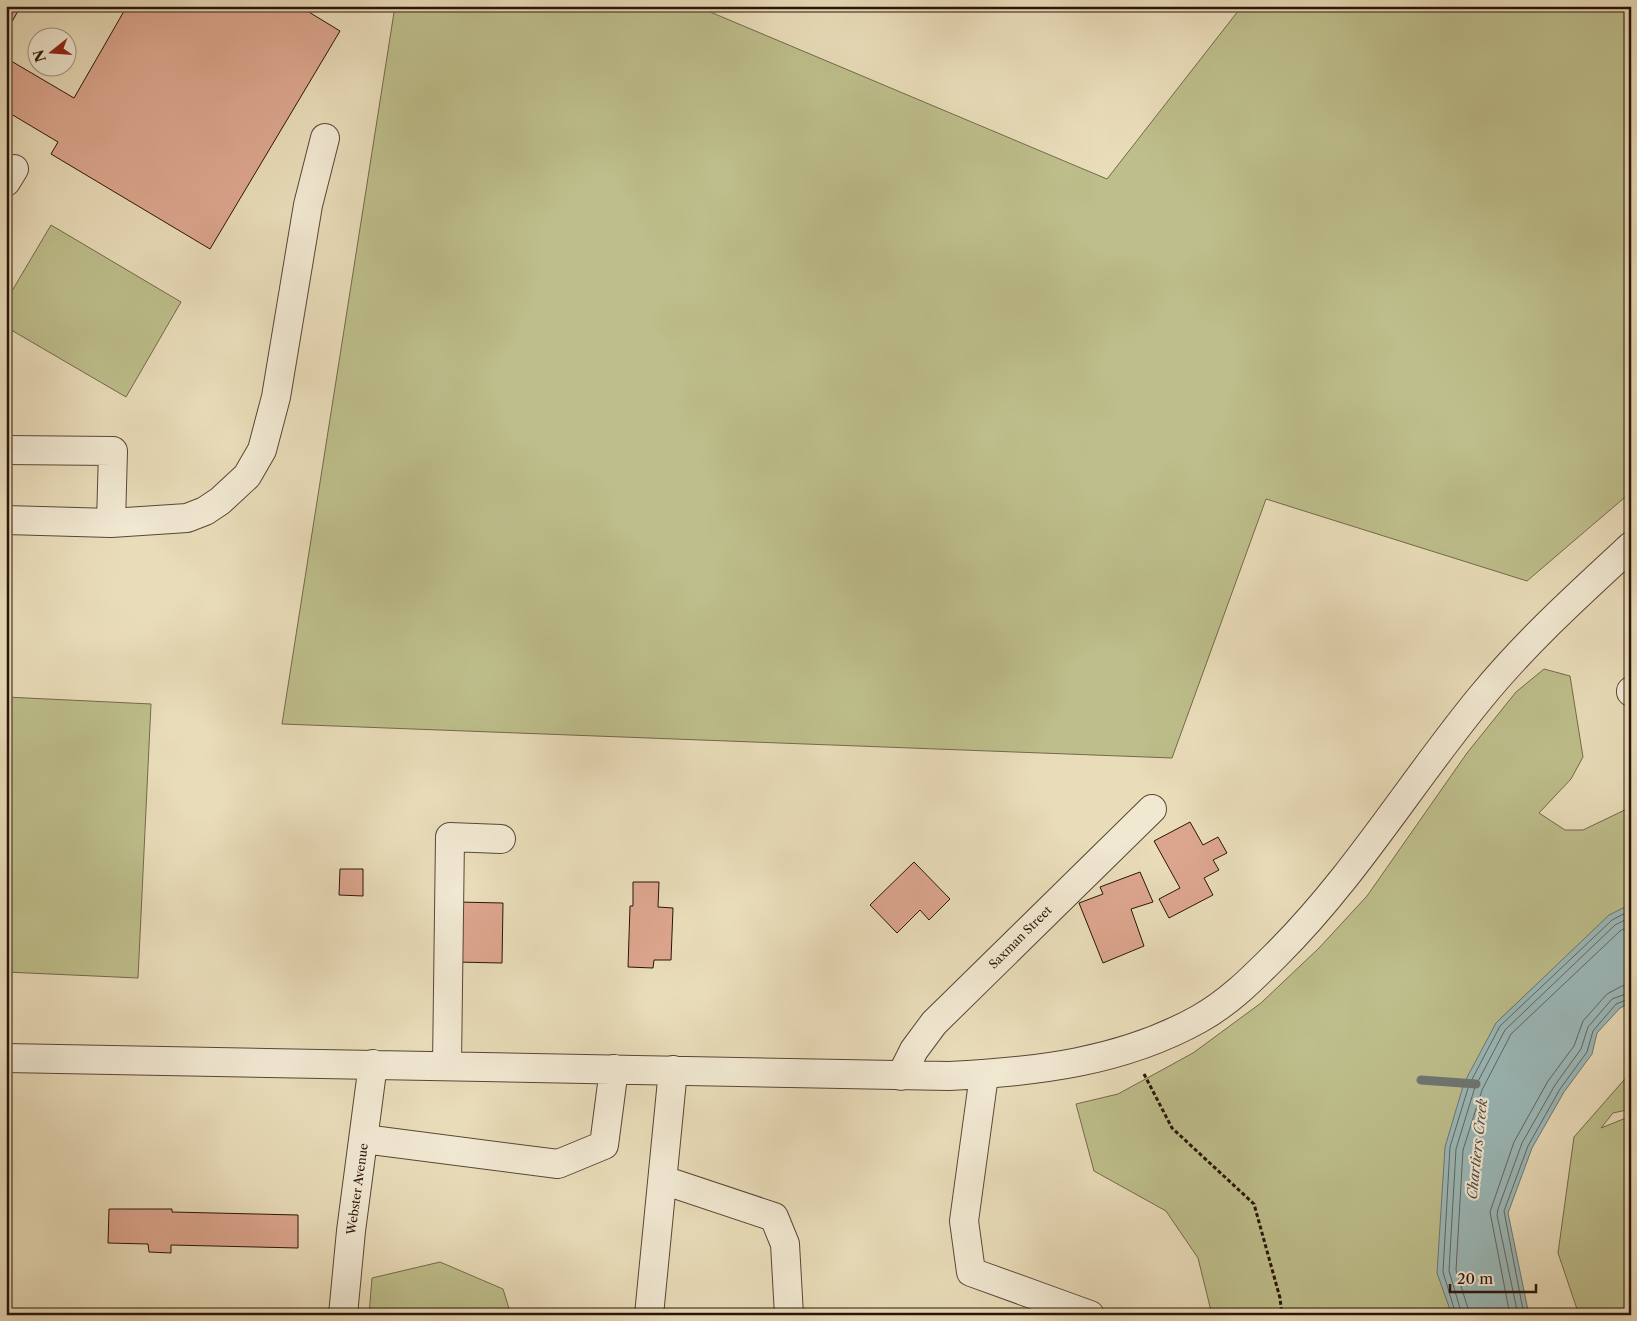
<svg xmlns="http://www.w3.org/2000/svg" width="1637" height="1321" font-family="'Libre Caslon Text',serif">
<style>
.green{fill:#bdbe8b;stroke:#74694a}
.water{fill:#9bb9b9;stroke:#6e7773}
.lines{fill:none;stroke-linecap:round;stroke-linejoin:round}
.shore{stroke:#626661;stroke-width:1}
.stream{stroke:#6e7773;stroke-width:9}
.building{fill:#dca68e;stroke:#2a1409}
.minor-casing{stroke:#5a4635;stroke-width:30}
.path{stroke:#2a1409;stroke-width:3;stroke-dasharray:4 2.5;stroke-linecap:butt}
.minor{stroke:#f1e8d2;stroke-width:28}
.labels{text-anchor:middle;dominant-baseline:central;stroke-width:4.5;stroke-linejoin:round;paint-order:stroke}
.street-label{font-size:12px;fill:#2a1409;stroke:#f1e8d2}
.water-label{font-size:14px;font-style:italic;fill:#524e47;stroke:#f1e8d2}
</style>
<rect width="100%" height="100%" fill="#e9dcb9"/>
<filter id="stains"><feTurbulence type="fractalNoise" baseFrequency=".004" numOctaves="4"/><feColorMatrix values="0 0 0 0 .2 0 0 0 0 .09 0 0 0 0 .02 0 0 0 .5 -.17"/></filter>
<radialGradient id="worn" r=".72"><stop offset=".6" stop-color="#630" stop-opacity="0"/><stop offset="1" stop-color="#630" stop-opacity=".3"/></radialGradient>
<path class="green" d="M395,6h301l411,173 135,-173h389v486l-104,89 -261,-82 -94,259 -890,-34z
M51,225l130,77 -55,95 -120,-70v-26z
M1544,669l26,7 13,81 -12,22 -32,34 26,17h18l48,-23v97l-22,12 -113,107 -58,250 14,42h-240l-14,-57 -32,-47 -72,-40 -18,-67 42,-10 75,-41 68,-50 58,-55 48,-52 100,-143 49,-61z
M6,697l145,7 -13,274 -132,-6z
M1631,1072v37l-18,4 -12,15 30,-12v199h-52l-21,-62 16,-116z
M440,1262l63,27 8,26h-142l3,-37z"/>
<path class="water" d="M1631,904v98l-11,6 -23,25 -5,21 -28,38 -32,56 -24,65 21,102h-77l-15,-42 8,-126 19,-64 32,-60 113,-108z"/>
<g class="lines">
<path class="shore" d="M1456,1315l-13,-43 7,-125 19,-62 31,-59 112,-106 19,-10
M1462,1315l-13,-44 7,-122 19,-62 30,-57 110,-105 16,-8
M1470,1315l-14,-45 7,-120 19,-60 29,-56 109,-103 11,-6
M1510,1315l-20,-103 24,-70 34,-61 26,-35 9,-25 24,-27 15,-8 9,-2
M1518,1315l-21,-100 1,-6 24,-66 33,-58 26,-36 7,-22 24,-28 19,-7
M1524,1315l-20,-104 24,-65 32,-57 27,-37 6,-21 23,-27 15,-6"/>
<path class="stream" d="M1421,1080l55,4"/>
</g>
<path class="building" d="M6,6h15l-15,26z
M127,6h172l41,25 -130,218 -159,-95 7,-12 -52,-31v-53l68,40z
M1190,822l13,23 15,-8 9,16 -14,7 6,10 -15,8 9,17 -44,23 -10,-19 21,-11 -26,-47z
M914,862l36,37 -21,21 -9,-10 -23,23 -27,-28z
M340,869h23v27l-24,-1z
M1140,872l13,30 -22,7 13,37 -41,17 -24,-60 24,-9 -3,-7z
M633,882h26l-1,25 15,1 -2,52h-17l-1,8 -25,-1 2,-61h3z
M457,902l46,1 -1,60 -46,-1z
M109,1209h63v3l126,3v33l-127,-3v8l-22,-1 -1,-8 -40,-1z"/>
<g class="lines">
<defs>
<path id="minor" d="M6,182l8,-13
M6,450l107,1 -2,72
M6,520l105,3 76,-5 18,-7 15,-10 27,-25 15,-26 14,-53 32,-192 17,-67
M1631,691v1
M6,1058l943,18c86,-4 173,-14 250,-57 29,-16 53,-40 76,-63 79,-78 136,-174 206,-259 45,-55 98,-103 150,-151
M447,1065l3,-228 51,2
M984,1075l-20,146 7,51 119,43
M901,1076l13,-26 20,-27 218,-214
M364,1139l194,25 46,-19 10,-76
M663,1180l111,37 11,27 4,71
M343,1315l8,-84 22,-167
M649,1315l24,-245"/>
</defs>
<use href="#minor" class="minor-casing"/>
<path class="path" d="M1144,1074l28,54 82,76 26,94 2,17"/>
<use href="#minor" class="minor"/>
</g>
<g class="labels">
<g class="street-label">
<text transform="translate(1020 937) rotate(-45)">Saxman Street</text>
<text transform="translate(357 1189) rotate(-82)">Webster Avenue</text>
</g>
<g class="water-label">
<text transform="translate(1477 1149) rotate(-84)">Chartiers Creek</text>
</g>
</g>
<rect width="1637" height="1321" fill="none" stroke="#e9dcb9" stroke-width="25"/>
<rect x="8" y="8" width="1622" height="1306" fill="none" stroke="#2a1409" stroke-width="2.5"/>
<rect x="12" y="12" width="1612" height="1296" fill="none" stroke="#2a1409"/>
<g transform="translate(52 52) rotate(253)"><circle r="24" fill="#f1e8d2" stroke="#a19382"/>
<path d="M0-4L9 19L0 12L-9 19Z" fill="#8f2418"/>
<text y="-8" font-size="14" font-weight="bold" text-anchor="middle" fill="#2a1409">N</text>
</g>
<path d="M1450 1284v8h86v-8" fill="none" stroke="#2a1409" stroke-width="2.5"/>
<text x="1457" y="1284" font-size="15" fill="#2a1409" stroke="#f1e8d2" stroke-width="4" paint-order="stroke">20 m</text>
<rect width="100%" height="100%" filter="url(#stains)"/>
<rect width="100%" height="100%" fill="url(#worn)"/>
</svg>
